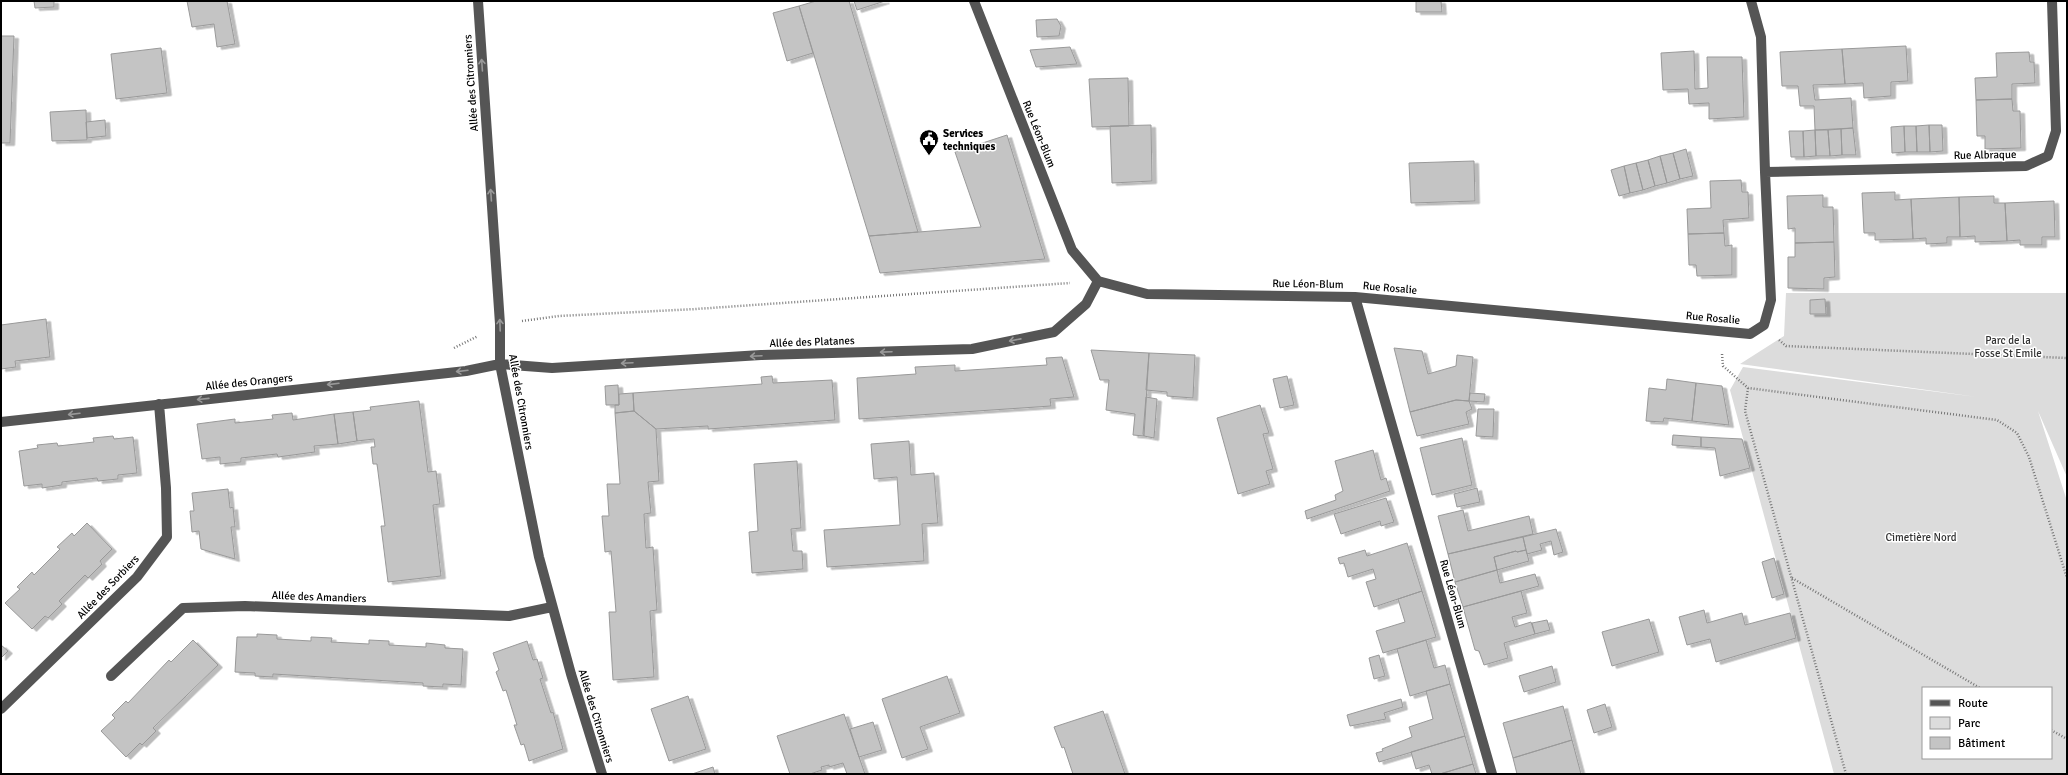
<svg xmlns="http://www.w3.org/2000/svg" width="2068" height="775" font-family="Signika,sans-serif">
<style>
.green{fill:#dcdcdc;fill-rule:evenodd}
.building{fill:#c4c4c4;stroke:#999;filter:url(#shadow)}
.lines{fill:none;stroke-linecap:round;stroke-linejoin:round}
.path{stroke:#777;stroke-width:2.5;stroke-dasharray:1 2;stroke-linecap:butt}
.minor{stroke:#555;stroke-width:10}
.oneway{stroke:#999}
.labels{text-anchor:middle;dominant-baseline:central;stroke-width:3;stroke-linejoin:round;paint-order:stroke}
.street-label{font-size:11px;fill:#000;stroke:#fff}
.poi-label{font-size:11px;font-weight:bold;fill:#000;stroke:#fff;text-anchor:start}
.park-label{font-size:11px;fill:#333;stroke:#fff}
</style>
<defs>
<filter id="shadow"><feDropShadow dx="4.5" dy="2.5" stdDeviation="0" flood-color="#0004"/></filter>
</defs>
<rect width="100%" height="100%" fill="#fff"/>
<path class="green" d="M1786,293h281v184l-29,-66 29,90v273h-233l-104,-384 13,-23 234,30 -237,-33 44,-28zM1923,688h128v70h-128z"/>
<path class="building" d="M34,1h20v6l-19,1z
M187,1h40l8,43 -18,3 -3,-23 -22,3z
M816,1h33l69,231 -49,4 -70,-230z
M854,1h31l-28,9z
M1416,1h25l1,11h-26z
M799,6l14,47 -26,8 -14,-48z
M1057,19l4,7 -2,10 -22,1 -1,-17z
M1,36h13l-4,107h-9z
M1906,46l2,35 -17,1v14l-27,2 -1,-15 -18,1 -3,-35z
M1070,47l7,17 -41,3 -6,-17z
M161,48l6,45 -51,6 -5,-45z
M1842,49l3,35 -32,1 2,15 36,-2 2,30 -38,2 -1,-24h-14l-2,-20h-16l-2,-34z
M1694,51l1,38 13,-1 -1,-31h35l2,60 -35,2v-16l-20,1 -1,-15 -25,1 -2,-37z
M2029,52l1,10h4l1,21 -23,1v15l-36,1 -1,-22 22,-1 -1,-24z
M1128,78l1,48 -37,1 -3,-48z
M2012,99l1,12h7l1,37 -36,1v-13h-8l-1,-36z
M86,110l1,30 -35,1 -2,-29z
M105,120l1,16 -19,2 -1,-16z
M1151,125l1,56 -40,2 -2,-57z
M1929,125l1,27h-13l-1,-26z
M1929,125h13l1,26 -13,1z
M1904,126l1,26 -13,1 -1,-26z
M1904,126h12l1,26h-12z
M1853,128l3,27h-14l-1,-26z
M1841,129l1,26 -12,1 -2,-26z
M1815,130l1,26 -12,1 -1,-26z
M1815,130h13l2,26h-14z
M1789,131h14l1,26h-13z
M1007,135l38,124 -165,14 -11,-37 112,-9 -26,-75z
M1686,149l7,27 -13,3 -7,-26z
M1673,153l7,26 -13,4 -7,-27z
M1660,156l7,27 -12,3 -7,-26z
M1648,160l7,26 -12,4 -7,-27z
M1474,161l1,40 -64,2 -2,-40z
M1636,163l7,27 -13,3 -6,-27z
M1624,166l6,27 -11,3 -8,-26z
M1741,180l1,12h6l1,26 -26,2 1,13 -36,1 -1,-25 24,-1 -1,-27z
M1895,192v8l16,-1 2,40 -38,1v-7h-11l-2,-40z
M1823,195v12h10l1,35 -39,1v-15l-7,1 -1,-33z
M1994,196v7h11l2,38 -32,1v-6l-15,1 -1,-40z
M1959,197l1,40h-13v6l-21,1v-6l-13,1 -2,-40z
M2054,201l1,36h-13v8h-22v-5l-13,1 -2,-38z
M1724,233l1,13 7,-1v30l-35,1 -1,-11h-7l-1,-31z
M1834,242l1,35 -11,1v11l-36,-1v-31h7v-14z
M1825,299l1,15h-16v-14z
M46,319l4,38 -35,4 1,6 -15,2v-44z
M1394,348l28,3 6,23 28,-8 1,-11 16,2 -4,44 -13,-1 -46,12z
M1091,350l58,3 -5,83 -11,-1 2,-21 -29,-4 3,-30h-9z
M1149,353l46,2 -2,43 -26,-2v-4l-21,-2z
M1062,357l12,40 -24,2 1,7 -192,13 -2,-41 59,-4 -1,-7 40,-2v6l92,-6 -1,-7z
M772,376l1,7 59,-3 3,40 -127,9v-3l-52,3 -22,-18 -1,-18 129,-9 -1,-7z
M1287,376l7,29 -14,3 -7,-29z
M1667,379l29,4 -4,38 -28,-3 -1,4 -17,-1 3,-33 17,2z
M1696,383l26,3 7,39 -37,-4z
M618,385l1,20h-13l-1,-19z
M633,393l1,18 -19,2v-8h4v-11z
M1470,393l15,1 -1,8 -15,-1z
M1146,397l11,2 -3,39 -10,-2 -1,-2z
M1456,400l13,1 3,8 -6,3 3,12 -52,12 -7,-24z
M419,401l9,71 8,-1 4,33 -7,1 8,71 -53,6 -7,-56h4l-8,-62h-4l-2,-17h4l-1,-8 -17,2 -4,-29 18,-2 -1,-3z
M1260,405l9,28 -6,1 10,35 -7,2 4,13 -32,10 -21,-76z
M1478,409h16l-1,28 -17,-1z
M634,411l22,18 3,52 -11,1 3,31 -7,1 2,34 7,-1 4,63 -7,1 4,66 -41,3 -4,-68h7l-5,-61 -6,1 -3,-36h7l-2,-32h13l-5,-71z
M353,412l4,29 -19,3 -4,-30z
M292,413l1,7 41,-6 4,30 -24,2 1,6 -37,5 -1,-3 -36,4v4l-21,2v-7l-18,2 -5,-35 38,-5v4l38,-4 -1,-4z
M1673,435l28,2v10l-29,-2z
M113,436l1,3 19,-2 4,36 -19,2v4l-20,2 -1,-3 -35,4v3l-20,3v-4l-18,2 -5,-35 19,-3 -1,-3 20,-2 1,3 36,-4 -1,-4z
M1701,437l41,2 8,29 -30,8 -5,-28 -14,-1z
M1462,438l10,47 -40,10 -12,-47z
M909,441l2,34 23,-2 4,50 -16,1 2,37 -97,6 -3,-37 76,-5 -3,-48 -23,2 -3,-35z
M1373,450l8,30 5,-2 4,13 -83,28 -2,-8 31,-11 -1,-5 8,-4 -8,-30z
M797,461l4,67 -10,1 2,22h9l1,18 -51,4 -3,-41 9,-1 -4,-67z
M1477,488l3,14 -23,5 -3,-13z
M228,489l2,19 3,-1 2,20h-4l4,32 -34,-10 -2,-18 -7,1 -2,-21h4l-2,-18z
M1386,498l8,24 -13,4 -1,-5 -39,13 -7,-20z
M1463,510l5,21 61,-15 4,18 -85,20 -10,-38z
M87,523l25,26 -12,12 2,3 -14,14 -3,-3 -26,26 3,3 -14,14 -3,-2 -13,13 -27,-26 15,-14 -3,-2 15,-15 2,3 26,-26 -3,-2 15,-14 2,3z
M1556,529l7,23 -9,3 -3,-14 -11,3 2,6 -15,4 -4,-17z
M1523,537l3,13 -9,2 -1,-1 -22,6 3,13 -42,12 -7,-28z
M1407,543l15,48 -48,16 -8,-25 10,-3 -3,-10 -25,8 -4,-14 -4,1 -2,-6 27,-8 2,6z
M1526,550l3,11 -32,9 -3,-13 22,-6 1,1z
M1774,558l10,36 -12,4 -10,-36z
M1497,570l3,13 35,-9 4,12 -76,21 -8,-25z
M1422,591l14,46 -53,16 -7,-22 29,-9 -7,-23z
M1521,591l6,22 -15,4 3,10 16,-5 4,12 -31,9 4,15 -24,7 -5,-14 -4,-1 -12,-43z
M1704,610l3,13 35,-10 3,12 45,-12 6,25 -80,24 -6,-23 -23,6 -8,-28z
M1649,619l10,33 -47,14 -10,-34z
M1547,620l3,10 -15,4 -3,-11z
M257,634l20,1v4l34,2v-4l21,1 -1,4 38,2v-4l20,1v4l37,2v-4l19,2v3l18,1 -2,36 -18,-1v3l-20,-1v-3l-150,-9v3l-18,-1v-3l-20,-1 2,-35h20z
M193,640l25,25 -65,63 3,3 -14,14 -2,-2 -14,14 -25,-26 14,-13 -3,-3 14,-14 2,2 41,-43 2,2z
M1426,640l8,28 11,-3 5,19 -40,12 -13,-47z
M527,641l6,19 4,-1 6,19 -3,1 11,34 2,-1 10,37 -34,12 -5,-17 -3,1 -7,-20h3l-11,-35 -3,1 -7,-19 3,-2 -6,-17z
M1,645l7,6 -7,7z
M1379,655l6,21 -11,3 -5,-21z
M1552,666l4,16 -32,10 -5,-16z
M947,676l13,37 -40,14 8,22 -26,9 -20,-59z
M1450,684l15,52 -86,26 -3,-9 7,-2 -1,-2 30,-12 -3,-10 24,-8 -7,-28z
M688,696l18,53 -37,12 -18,-52z
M1401,699l2,8 -19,6 2,6 -36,7 -3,-11z
M1605,704l7,23 -18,6 -7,-23z
M1563,706l9,34 -59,18 -10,-35z
M1103,711l22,63h-52l-9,-27 -2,1 -8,-21z
M844,714l21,60h-18l-4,-11 -14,4v-2l-8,2 1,3 -12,4h-20l-13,-38z
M873,722l9,28 -23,7 -9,-28z
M1465,736l8,28 -33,10h-8l-3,-9 -13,4 -5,-17z
M1572,740l9,34h-64l-4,-16z
M1473,764l3,10h-36z
M713,767l2,7h-23z"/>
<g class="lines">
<path class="path" d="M522,321l37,-5 137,-7 374,-26
M1779,340l7,6 281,12
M454,348l24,-12
M1722,354l1,12 25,22 249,32 20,13 12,24 38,121
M1748,388l-3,23 101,363
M1792,578l188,110
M2051,730l16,9"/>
<path class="minor" d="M478,1l22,323v40l39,193 32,117 31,100
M974,1l98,249 26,31 49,13 208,3 137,477
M1765,172l261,-6 22,-10 8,-25 -4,-130
M1355,297l395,37 14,-9 7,-25 -6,-128 -4,-135 -10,-36
M1,422l465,-51 34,-7 52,4 209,-13 211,-6 82,-17 32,-28 12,-23
M111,676l72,-68 62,-2 264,10 43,-9
M1,709l136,-132 30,-40 -1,-49 -7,-84"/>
</g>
<defs><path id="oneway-shaft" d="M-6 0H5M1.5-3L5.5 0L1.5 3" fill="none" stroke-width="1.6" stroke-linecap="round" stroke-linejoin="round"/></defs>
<g class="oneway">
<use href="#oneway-shaft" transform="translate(482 65) rotate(-94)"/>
<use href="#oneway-shaft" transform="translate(491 195) rotate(-94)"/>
<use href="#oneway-shaft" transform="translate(500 325) rotate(-92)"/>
<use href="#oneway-shaft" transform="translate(1015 340) rotate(169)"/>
<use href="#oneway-shaft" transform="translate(886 352) rotate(178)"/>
<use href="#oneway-shaft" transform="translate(756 356) rotate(177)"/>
<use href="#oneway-shaft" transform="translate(627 363) rotate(177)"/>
<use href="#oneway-shaft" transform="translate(462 371) rotate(173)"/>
<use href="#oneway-shaft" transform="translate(333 384) rotate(173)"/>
<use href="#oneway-shaft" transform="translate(203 399) rotate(174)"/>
<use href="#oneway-shaft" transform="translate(74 414) rotate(173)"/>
</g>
<defs>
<symbol id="civic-pin" viewBox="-11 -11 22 30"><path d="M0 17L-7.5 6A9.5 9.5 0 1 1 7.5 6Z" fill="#000" stroke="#fff"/><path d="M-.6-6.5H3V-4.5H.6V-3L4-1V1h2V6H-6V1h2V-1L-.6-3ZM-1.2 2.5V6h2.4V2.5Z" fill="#fff"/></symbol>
</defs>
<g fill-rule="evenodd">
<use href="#civic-pin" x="918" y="128" width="22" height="30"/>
</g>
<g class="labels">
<g class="street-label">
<text transform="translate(471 83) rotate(-94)">Allée des Citronniers</text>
<text transform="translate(1039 134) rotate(68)">Rue Léon-Blum</text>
<text transform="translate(1985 155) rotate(-1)">Rue Albraque</text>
<text transform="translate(1308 284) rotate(1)">Rue Léon-Blum</text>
<text transform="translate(1390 288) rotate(5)">Rue Rosalie</text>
<text transform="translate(1713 318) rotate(5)">Rue Rosalie</text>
<text transform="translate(812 342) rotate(-2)">Allée des Platanes</text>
<text transform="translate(249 382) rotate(-6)">Allée des Orangers</text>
<text transform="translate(521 402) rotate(80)">Allée des Citronniers</text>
<text transform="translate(108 587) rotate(-46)">Allée des Sorbiers</text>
<text transform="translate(1453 594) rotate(74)">Rue Léon-Blum</text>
<text transform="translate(319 597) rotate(2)">Allée des Amandiers</text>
<text transform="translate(596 716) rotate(73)">Allée des Citronniers</text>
</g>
<g class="poi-label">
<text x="943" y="133">Services<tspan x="943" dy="13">techniques</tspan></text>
</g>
<g class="park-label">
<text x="2008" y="340">Parc de la<tspan x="2008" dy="13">Fosse St Emile</tspan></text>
<text x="1921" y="537">Cimetière Nord</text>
</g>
</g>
<rect width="2068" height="775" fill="none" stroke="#000000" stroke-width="4"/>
<rect x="1922" y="687" width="130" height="72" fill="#ffffff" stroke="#999999"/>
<rect x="1930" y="700" width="20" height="6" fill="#555555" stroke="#999999"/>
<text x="1958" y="707" font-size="12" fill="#000000">Route</text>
<rect x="1930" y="717" width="20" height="12" fill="#dcdcdc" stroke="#999999"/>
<text x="1958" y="727" font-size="12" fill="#000000">Parc</text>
<rect x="1930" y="737" width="20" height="12" fill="#c4c4c4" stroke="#999999"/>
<text x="1958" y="747" font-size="12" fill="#000000">Bâtiment</text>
</svg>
